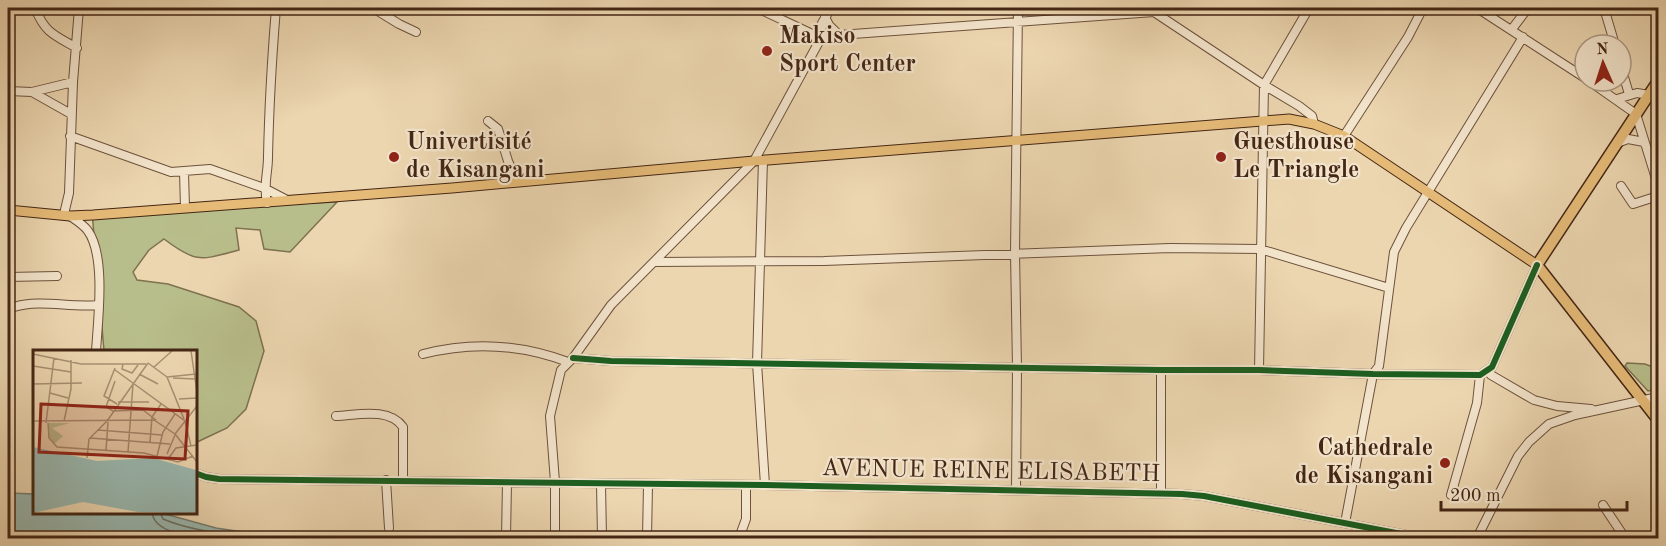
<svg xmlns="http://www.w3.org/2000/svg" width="1666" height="546" font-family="'Old Standard TT',serif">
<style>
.green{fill:#b8be8b;stroke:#7e7250;stroke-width:1.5}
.water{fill:#99b8b0;stroke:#777e72;stroke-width:1.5}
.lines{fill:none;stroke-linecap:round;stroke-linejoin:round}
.shore{stroke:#6e6f62;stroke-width:1.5}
.minor-casing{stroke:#6d523c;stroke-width:10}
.major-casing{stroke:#432615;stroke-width:11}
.highway-casing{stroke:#432615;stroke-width:13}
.minor{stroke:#f3e4cc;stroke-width:8}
.major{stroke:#e6bb78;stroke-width:9}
.highway{stroke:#e6bb78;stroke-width:10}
.cycleway-casing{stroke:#f3e4cc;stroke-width:10}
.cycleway{stroke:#1b5e20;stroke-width:6}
.poi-dot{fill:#8f2418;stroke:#f3e4cc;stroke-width:2}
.labels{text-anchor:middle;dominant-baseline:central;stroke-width:4.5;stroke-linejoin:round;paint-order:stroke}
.poi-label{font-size:24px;font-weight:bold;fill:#432615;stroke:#f3e4cc;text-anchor:start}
.street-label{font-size:24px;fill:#432615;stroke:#f3e4cc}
.inset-river{fill:none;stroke:#99b8b0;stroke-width:3}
.inset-road{fill:none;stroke:#a89072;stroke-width:1.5}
.view{fill:#8f2418;fill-opacity:0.15;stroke:#8f2418;stroke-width:3}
.inset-edge{fill:none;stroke:#432615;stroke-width:3}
</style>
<rect width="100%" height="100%" fill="#ecd6b0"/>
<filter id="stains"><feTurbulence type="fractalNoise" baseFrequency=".00333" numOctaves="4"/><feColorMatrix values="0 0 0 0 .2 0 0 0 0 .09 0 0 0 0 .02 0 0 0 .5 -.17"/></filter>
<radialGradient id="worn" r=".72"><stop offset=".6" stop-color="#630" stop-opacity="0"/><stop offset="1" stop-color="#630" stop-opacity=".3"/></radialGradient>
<path class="green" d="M337,202l-47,50 -26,-3 -4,-19 -24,-2 3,22c-38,10 -42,14 -75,-11l-15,11 -16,22 4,8 31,4 71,23 17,14 8,30 -18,58 -19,19 -32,15v-92h-91l-12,-139z
M1627,363l18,1 13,5v20l-10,2 -23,-25z"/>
<path class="water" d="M8,493l26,1v18h124l58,16 67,10h-275z"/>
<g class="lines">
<path class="shore" d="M152,512c2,20 33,23 49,26
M160,512l3,7c29,12 58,14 88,19"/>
<defs>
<path id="minor" d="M35,8c10,25 19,27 42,40
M373,8l26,16 17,8
M757,8l64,30 18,-3 315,-23 110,73 35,21 13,10 2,8
M1477,8l108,70
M1604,8l11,37
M825,17l4,8 10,10
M1512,29l16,-21
M1621,67l8,27
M1589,81l47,33 22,71
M8,91l24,1 41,-10
M32,92l39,22
M1617,99l20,-6 12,2
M488,121l10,8 10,32 9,21
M70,136l101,36 39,-3 54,19 23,12
M1344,136l64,-99 15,-29
M1617,143l11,-4 16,3
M763,160l-6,203 8,122
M184,172l1,36
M1621,186l12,18 25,-8
M267,203c-4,-19 1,-29 1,-46 1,-50 4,-100 8,-149
M64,214l5,-21 4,-111 6,-74
M70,216c6,4 14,9 18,15 18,25 10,89 8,120
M655,262l169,-1 346,-13 90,1 129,39
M8,277l49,-1
M14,307c27,-8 56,1 84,-2
M423,354c50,-13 97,-10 145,8
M573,358l38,3 550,9h98l114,4 107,1 12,-8 45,-102
M1161,370v123
M1259,370l5,-285 45,-77
M1488,371l3,4 43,25 23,6 34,3
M336,416c21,-1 53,-9 67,11v53
M195,473l11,4 13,2 546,6 417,9 22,2 218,42
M386,480l3,48
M601,484l1,54
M1016,490l1,-123 -2,-114 3,-245
M1451,495l26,-92 3,-28
M1603,505l22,33
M1345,523l28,-149 6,-8 15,-114 12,-24 117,-191
M506,538l1,-56
M555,538v-56l-5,-66 11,-46 12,-12 38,-53 143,-144 67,-123 1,-15 9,-15
M647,538l1,-53
M739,538l7,-19v-33
M1477,538l41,-82 11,-14 20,-18 26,-9 83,-18
M1656,538l2,-1"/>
<path id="major" d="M8,210l62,6 23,-1 359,-27 302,-27 535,-42 25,5 30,12 193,129"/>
<path id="highway" d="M1658,81l-121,184 121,155"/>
</defs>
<use href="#minor" class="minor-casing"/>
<use href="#major" class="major-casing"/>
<use href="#highway" class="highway-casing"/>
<use href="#minor" class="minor"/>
<use href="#major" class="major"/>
<use href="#highway" class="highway"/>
<defs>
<path id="cycleway" d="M573,358l38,3 550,9h98l114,4 107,1 12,-8 45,-102
M195,473l11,4 13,2 546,6 417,9 22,2 218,42"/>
</defs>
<use href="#cycleway" class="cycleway-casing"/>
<use href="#cycleway" class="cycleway"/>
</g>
<g class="poi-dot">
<circle cx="767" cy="51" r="6"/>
<circle cx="394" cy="157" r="6"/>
<circle cx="1221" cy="157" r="6"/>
<circle cx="1445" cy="463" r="6"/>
</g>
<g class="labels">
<g class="poi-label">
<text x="779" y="37">Makiso<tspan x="779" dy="28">Sport Center</tspan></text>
<text x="406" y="143">Univertisité<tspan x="406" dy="28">de Kisangani</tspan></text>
<text x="1233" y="143">Guesthouse<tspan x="1233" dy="28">Le Triangle</tspan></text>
<text x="1433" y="449" text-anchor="end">Cathedrale<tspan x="1433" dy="28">de Kisangani</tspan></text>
</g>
<g class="street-label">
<text transform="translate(991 472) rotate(1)">AVENUE REINE ELISABETH</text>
</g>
</g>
<g transform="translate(33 350)">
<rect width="164" height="164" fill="#ecd6b0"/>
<path d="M15,73h22l-18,5 11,8 -9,8 -5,-6z" fill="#b8be8b"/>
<path d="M0,97l64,14 56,-3 43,12v43l-58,-1 -55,-10 -50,11z" fill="#99b8b0"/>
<path class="inset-river" d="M143,163l21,-10"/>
<path class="inset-road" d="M158,1l6,41M0,4l48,10h65M115,13l19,14M90,14l-1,5 10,4 6,-8M0,16l38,6M121,17l18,-16M82,18l-11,28 13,8M82,20l70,51 6,25M106,24l19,10M134,27l17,42M134,27l29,-3M140,28l22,1M82,31l-9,26 7,4 30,-1 13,10M0,34l49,-1M17,43l18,5M146,49l18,-1M85,52h31M164,56l-22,28 22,28M0,71l121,-1 21,14M31,71l7,-32v-29M13,73l8,-65M15,73l1,15 8,9 87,6 34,9 15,-6M65,80l64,5M57,88l80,6M117,92l2,-25 9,-13M73,100l2,-28M95,102l5,-68M134,104l8,-19M124,106l6,-24 12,-18M54,108l2,-19 18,-18 41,-58M135,109l8,-11 21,-3"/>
<path class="view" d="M8,54l147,7 -3,48 -146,-7z"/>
<rect width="164" height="164" class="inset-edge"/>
</g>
<rect width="1666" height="546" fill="none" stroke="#ecd6b0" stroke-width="30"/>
<rect x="9" y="9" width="1648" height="528" fill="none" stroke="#432615" stroke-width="3"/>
<rect x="15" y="15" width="1636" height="516" fill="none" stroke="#432615" stroke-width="1.5"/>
<g transform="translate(1603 63) rotate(357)"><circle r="28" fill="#f3e4cc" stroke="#ad9883" stroke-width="1.5"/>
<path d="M0-4.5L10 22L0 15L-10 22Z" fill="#8f2418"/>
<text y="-9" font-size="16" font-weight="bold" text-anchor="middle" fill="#432615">N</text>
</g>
<path d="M1441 501v9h186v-9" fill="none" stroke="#432615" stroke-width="3"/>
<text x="1450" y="501" font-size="18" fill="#432615" stroke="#f3e4cc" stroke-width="4.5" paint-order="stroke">200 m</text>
<rect width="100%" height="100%" filter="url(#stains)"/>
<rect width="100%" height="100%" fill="url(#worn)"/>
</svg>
